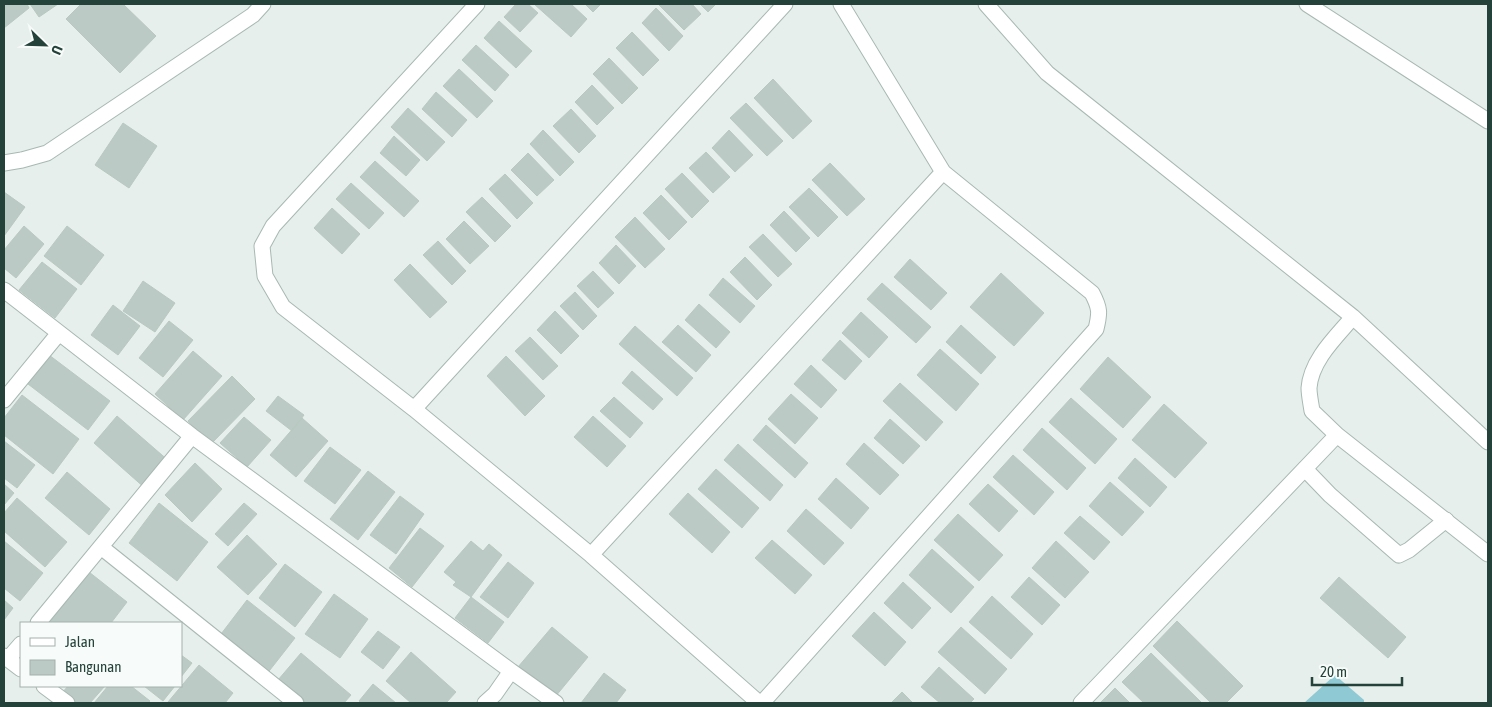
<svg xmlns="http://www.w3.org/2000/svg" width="1492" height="707" font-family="'Asap Condensed',sans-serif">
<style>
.water{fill:#8ec9d4}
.building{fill:#bbcac4;stroke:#b8c9c2}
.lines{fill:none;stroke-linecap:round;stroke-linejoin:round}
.service-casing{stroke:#a8b8b2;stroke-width:17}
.minor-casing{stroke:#a8b8b2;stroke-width:17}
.service{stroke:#fff;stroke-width:15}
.minor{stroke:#fff;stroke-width:15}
</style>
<rect width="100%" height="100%" fill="#e6efeb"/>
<path class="water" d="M1335,675l29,25v3h-60z"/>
<path class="building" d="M4,4h23l2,4 -25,20z
M30,4h28l-19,13z
M81,4h42l33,32 -36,37 -54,-54z
M516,4h12l10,9 -18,19 -16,-15z
M534,4h37l16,15 -16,18z
M585,4h16l-8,8z
M658,4h34l9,10 -17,16z
M700,4h16l-8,8z
M656,8l27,28 -14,15 -27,-28z
M499,21l33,30 -16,17 -32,-30z
M632,32l27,28 -16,16 -27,-28z
M476,45l33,30 -14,16 -33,-31z
M609,58l29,30 -16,16 -29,-30z
M459,69l34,32 -16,17 -34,-32z
M773,79l39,42 -19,18 -39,-41z
M592,85l22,23 -17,17 -22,-23z
M436,92l31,28 -15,17 -30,-28z
M746,103l37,38 -16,15 -37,-38z
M408,108l37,34 -18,19 -36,-34z
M571,109l25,27 -17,17 -26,-27z
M123,123l34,23 -28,42 -34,-23z
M543,130l31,32 -14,14 -30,-32z
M729,130l24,25 -18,17 -23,-24z
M394,136l26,24 -14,16 -26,-23z
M706,152l24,25 -17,16 -24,-25z
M528,153l26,27 -17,16 -26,-26z
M375,161l44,40 -15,16 -44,-40z
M830,163l35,36 -18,17 -35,-36z
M682,173l27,28 -17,17 -27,-29z
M505,174l28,29 -16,16 -28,-30z
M351,183l33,30 -15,16 -33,-30z
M809,188l29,29 -20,20 -29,-30z
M4,192l21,15 -21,29z
M661,195l26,27 -18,18 -26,-27z
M482,197l29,29 -16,16 -29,-30z
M332,208l28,26 -18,20 -28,-26z
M784,211l26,27 -14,14 -26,-27z
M635,217l30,32 -20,19 -30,-31z
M464,221l25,25 -19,18 -24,-25z
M24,226l20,18 -28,34 -12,-10v-18z
M67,226l37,29 -23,30 -37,-29z
M763,234l29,30 -14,13 -29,-30z
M438,241l28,30 -14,14 -29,-30z
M616,245l20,21 -17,18 -20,-21z
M745,257l27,28 -15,15 -27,-28z
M910,259l37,34 -16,17 -37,-33z
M42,262l35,27 -22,29 -36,-28z
M410,264l37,38 -17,16 -36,-38z
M593,271l21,22 -16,15 -21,-22z
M1001,273l43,40 -30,33 -44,-39z
M723,278l32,28 -15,17 -31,-28z
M143,281l32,22 -20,29 -32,-21z
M882,283l49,44 -15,16 -49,-44z
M575,292l22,24 -14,14 -23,-24z
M699,304l31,28 -14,16 -31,-28z
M113,305l27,21 -22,29 -27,-20z
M555,311l24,25 -18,18 -24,-24z
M861,312l27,25 -19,21 -27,-25z
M169,321l24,19 -30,37 -24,-19z
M678,325l33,30 -15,17 -34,-30z
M961,325l35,32 -15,17 -35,-32z
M635,326l58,52 -16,18 -58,-52z
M530,337l28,29 -15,14 -28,-29z
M840,340l22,21 -17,19 -23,-20z
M940,349l39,35 -23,27 -39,-36z
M193,351l29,25 -39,44 -28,-26z
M49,355l61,46 -22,29 -60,-46z
M506,356l39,40 -20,20 -38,-40z
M1108,357l43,40 -28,31 -43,-39z
M811,365l26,25 -16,18 -27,-24z
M632,371l31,28 -10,11 -31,-27z
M232,376l23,23 -44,45 -23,-23z
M900,383l43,39 -17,19 -43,-40z
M791,394l27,24 -23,26 -27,-25z
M22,395l57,44 -26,35 -49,-39v-17z
M278,396l26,19 -12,16 -26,-20z
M614,397l29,26 -13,15 -30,-27z
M1071,398l46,41 -22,25 -46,-42z
M1164,404l43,39 -32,35 -43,-38z
M117,416l53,46 -24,27 -52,-46z
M593,416l33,30 -19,21 -33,-30z
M244,417l27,23 -24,27 -27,-24z
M302,418l26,23 -32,36 -26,-22z
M890,419l30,27 -17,18 -29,-26z
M766,425l42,38 -13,15 -42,-38z
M1042,428l44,40 -19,22 -44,-40z
M4,441l31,24 -18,23 -13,-10z
M864,443l35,32 -19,20 -34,-31z
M738,444l45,41 -13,16 -46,-41z
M330,447l31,23 -26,34 -31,-23z
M1013,455l41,37 -20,23 -41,-38z
M1135,458l32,29 -17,20 -32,-29z
M195,463l27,26 -30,33 -27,-27z
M716,469l43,39 -17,20 -44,-39z
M368,471l27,21 -37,48 -28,-21z
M67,472l43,37 -21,26 -44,-37z
M836,478l33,30 -18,21 -33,-30z
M1110,482l34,30 -22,24 -33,-30z
M4,484l10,9 -10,12z
M988,484l30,27 -19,21 -30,-28z
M688,493l42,39 -18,21 -43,-39z
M400,496l24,18 -28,40 -26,-19z
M17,498l50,44 -22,25 -41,-36v-18z
M159,503l49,39 -31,39 -48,-38z
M244,503l13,11 -29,32 -13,-12z
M806,509l38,34 -20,22 -37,-34z
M958,514l45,41 -24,26 -45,-41z
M1080,516l30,26 -16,18 -30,-27z
M420,528l24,18 -32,41 -23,-19z
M247,535l30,29 -29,31 -31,-28z
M772,540l40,35 -17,19 -40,-36z
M4,541l39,32 -23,28 -16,-13z
M471,541l12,10 6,-7 13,11 -31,42 -18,-12 3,-3 -12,-10z
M1056,541l33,31 -24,26 -33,-30z
M932,549l42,38 -23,26 -42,-38z
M508,562l26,21 -26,35 -28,-21z
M285,564l37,28 -27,35 -36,-29z
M89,572l38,30 -16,21h-62z
M1029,577l31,28 -18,20 -31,-28z
M1339,577l67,60 -18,21 -68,-60z
M903,582l28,26 -19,21 -28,-26z
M334,594l34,25 -28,39 -35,-24z
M992,596l41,38 -22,25 -42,-37z
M471,597l33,25 -16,21 -33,-25z
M4,600l9,8 -9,12z
M247,600l48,38 -29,37 -48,-37z
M874,612l32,30 -21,24 -33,-30z
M1177,621l66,65 -17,17h-15l-58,-57z
M552,627l36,30 -33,40 -37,-30z
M961,627l46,42 -22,25 -47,-42z
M378,631l22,16 -17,22 -22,-17z
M411,652l45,40 -10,11h-35l-25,-22z
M301,653l50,42 -7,8h-39l-27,-23z
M1151,653l51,50h-58l-22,-21z
M181,655l11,8 -11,14z
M199,665l34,28 -8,10h-55l-2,-1z
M939,667l35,32 -4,4h-30l-19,-16z
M604,673l22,17 -10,13h-35z
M373,684l23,19h-35l-2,-2z
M68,686h37l-15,17h-16l-12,-10z
M108,686h23l19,15 -2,2h-54z
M144,686h31l-12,15z
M1115,688l15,15h-30z
M902,692l11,11h-22z"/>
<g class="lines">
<defs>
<path id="service" d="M1305,469l25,26 69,60 10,-5 37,-30"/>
<path id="minor" d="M477,4l-204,222 -11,20 3,30 18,31 131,102 177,146 168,148
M986,4l61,69 306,244 135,125
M1307,4l181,117
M4,163l18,-3 25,-7 206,-138 10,-11
M4,290l188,146 319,235 -16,23 -10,9
M1353,317c-17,20 -42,43 -44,71 0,7 2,16 3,23l25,24 151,119
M4,400l55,-67
M414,409l371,-405
M101,547l195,156
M591,555l352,-383
M38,623l154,-187
M4,656l17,13
M8,659l13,-15
M511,671l45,32
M44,686l23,17
M762,703l334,-374c4,-16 4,-21 -4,-36l-149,-121 -102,-168
M1081,703l256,-268"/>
</defs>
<use href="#service" class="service-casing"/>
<use href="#minor" class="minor-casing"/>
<use href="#service" class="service"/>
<use href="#minor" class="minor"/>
</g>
<rect width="1492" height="707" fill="none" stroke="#24423a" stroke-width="10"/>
<rect x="20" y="622" width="162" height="65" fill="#f7fbf9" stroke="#a3b1ad"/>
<rect x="30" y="638" width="25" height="8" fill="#ffffff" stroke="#a3b1ad"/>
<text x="65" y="647" font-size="15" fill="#24423a">Jalan</text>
<rect x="30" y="660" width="25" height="15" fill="#bbcac4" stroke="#a3b1ad"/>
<text x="65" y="672" font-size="15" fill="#24423a">Bangunan</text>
<g transform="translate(45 45) rotate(113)" stroke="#f7fbf9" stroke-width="4" paint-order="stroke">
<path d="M0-4L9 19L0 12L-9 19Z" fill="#24423a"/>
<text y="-8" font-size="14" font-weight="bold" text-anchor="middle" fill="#24423a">U</text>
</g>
<path d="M1312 677v8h90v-8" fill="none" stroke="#24423a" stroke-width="2.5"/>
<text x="1320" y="677" font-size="15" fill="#24423a" stroke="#f7fbf9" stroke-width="4" paint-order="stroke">20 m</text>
</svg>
